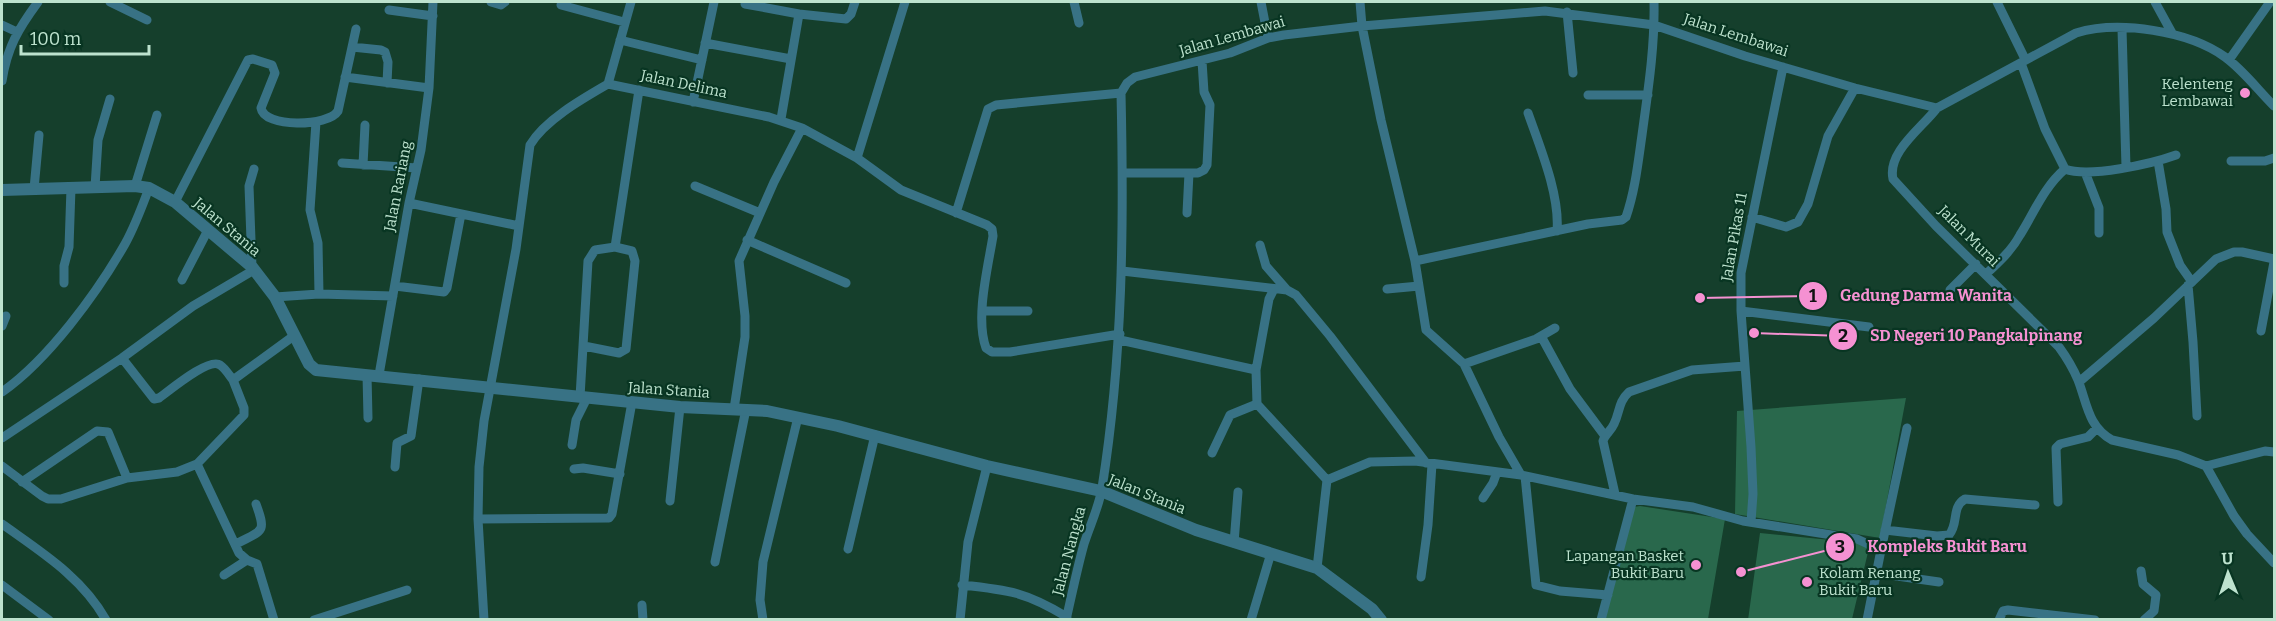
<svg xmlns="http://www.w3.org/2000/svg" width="2276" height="621" font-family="Bitter,serif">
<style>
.green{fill:#29684c}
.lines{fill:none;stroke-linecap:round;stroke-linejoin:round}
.minor{stroke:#387285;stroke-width:9}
.tertiary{stroke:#387285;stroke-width:12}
.poi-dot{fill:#f591d2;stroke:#083522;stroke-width:2}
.labels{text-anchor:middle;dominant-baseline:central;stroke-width:4.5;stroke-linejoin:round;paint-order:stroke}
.street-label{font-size:15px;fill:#bde2ce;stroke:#083522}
.poi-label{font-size:15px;fill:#bde2ce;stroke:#083522;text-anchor:end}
.leader{fill:none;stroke:#f591d2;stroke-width:2}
.callout-dot{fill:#f591d2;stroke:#083522;stroke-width:2}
.mark-label{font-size:18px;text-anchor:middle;font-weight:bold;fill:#111}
.callout-label{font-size:16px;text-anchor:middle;font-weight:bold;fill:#f591d2;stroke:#083522;stroke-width:4.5;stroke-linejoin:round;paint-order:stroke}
</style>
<rect width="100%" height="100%" fill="#153f2c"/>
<path class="green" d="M1906,398l-26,140 -145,-24 2,-103z
M1640,506l85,13 -17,100 -104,1 30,-113z
M1760,533l110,11 -18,75 -104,1z"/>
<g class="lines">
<path class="minor" d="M110,2l37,18
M491,2l10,3 4,-3
M1074,2l5,21
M1261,2l7,36
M1360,2l2,24 19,94 34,141 11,69 38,34 35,73 22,38
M1997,2l28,57
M2155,2l17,31
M745,4l54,10
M561,5l63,17
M389,10l44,6
M1567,12l6,61
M2,25l15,7
M2122,29l4,138
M620,40l82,20
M705,43l86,16
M352,47l29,3 4,2 3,10 -1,21
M2229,60l41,-58
M2021,63l24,66 20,40c24,9 86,-5 111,-14
M345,77l84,11
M2,81c5,-33 16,-52 36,-79
M608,84l23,-82
M1588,95h60
M693,102l21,-100
M1937,108c-15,20 -50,44 -44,71l43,47 123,121c8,11 14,21 19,33 9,23 10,47 34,60l66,15 28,11 28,50 13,18 27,29
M1528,113c12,34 32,82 29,118
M781,119l18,-105 47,5 5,-5 4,-12
M316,122l-6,88 8,33 1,51
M802,128l55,30 44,32 86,35 5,4 1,7c-5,31 -18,82 -7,112l6,4h18l110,-18
M857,158l48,-156
M2158,161l8,48 1,23 13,33 12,17
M2231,161h34l9,-3
M342,163l75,5
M363,165l2,-40
M2085,172l14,36v25
M1123,173h75l6,-3 3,-5 3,-60 -6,-13 -2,-31
M135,186l22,-71
M695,186l65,27
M95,187l3,-47 12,-41
M34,189l5,-54
M175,202l73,-142 5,-1 19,6 3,8 -14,35c3,20 67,19 77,3l18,-82
M409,203l110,23
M956,213l32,-104 8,-4 125,-12
M1187,213l2,-40
M1752,217l34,10 12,-5 10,-18 20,-68 27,-48
M747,240l99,43
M1260,245l6,21 21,24
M1415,261l173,-37 34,-4 4,-3c9,-26 12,-54 16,-82 6,-44 13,-89 12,-133
M252,267l-3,-81 5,-17
M1122,271l165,19 9,5 34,41 96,127
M1986,274c13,-12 26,-24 34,-39 15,-24 24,-48 45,-66
M182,280l26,-50
M64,283v-17l5,-19 2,-59
M2188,285l5,57 4,74
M395,286l49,6 3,-4 14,-74
M1274,289l-5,10 -13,71 1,34 70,76
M1387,289l32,-3
M1950,290l26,-26
M275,297l44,-3 74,2
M983,311h45
M1741,311l128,16
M2,326l4,-10
M2261,331l13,-69
M1541,336l29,53 35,47
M1120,340l136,30
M584,346l35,7 7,-4 9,-88 -3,-10 -17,-4
M122,358l32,41 5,-1c10,-7 50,-41 61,-33 5,3 9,10 13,15
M1464,364l72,-25 19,-11
M367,375l1,43
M379,375l30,-172 12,-53 8,-62 4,-86
M2079,382l75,-64 62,-59 18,-7h8l32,7
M2,392c46,-32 95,-99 123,-148 10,-18 17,-37 24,-56
M580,397l8,-136 7,-11 20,-3 24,-157
M2,438l120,-80 71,-52 61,-36
M572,445l4,-25 11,-22
M1212,453l18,-38 27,-11
M197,464l42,89 8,7 10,4 17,56
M2,466l40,30 6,3h13l66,-21 50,-6 20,-8 47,-49v-7l-11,-28 62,-45
M2206,466l59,-15 9,1
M395,467l2,-24 14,-7 8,-57
M574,469l9,-1 37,6
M1525,476l11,109 24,6 48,4
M22,482l75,-51 11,1 19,46
M1615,494l-12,-53c2,-7 8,-10 11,-17 6,-12 4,-22 15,-32l63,-22 53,-4
M1483,498l10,-15 4,-11
M670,501l10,-94
M2058,502l-2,-54 4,-4 28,-7 9,-9
M478,519l131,-1 3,-4 20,-112
M1751,522l2,-28 -2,-47 -10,-136v-38l42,-206
M2,524c39,28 80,53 104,96
M1885,530l52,6 12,-1c10,-11 2,-28 16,-36l70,6
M1234,543l4,-51
M236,544c26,-14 31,-10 20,-40
M848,549l27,-114
M1881,550l26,-122
M715,562l31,-153
M1317,568l10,-88 43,-18 45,-1 106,14 112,24 60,8 50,14 114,18 24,11 -14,70
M2141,571l2,13 13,11 -2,16 -10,9
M1876,573l63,9
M224,575l23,-15
M1421,577l7,-52 4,-61
M2,585l47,35
M962,585c47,5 64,7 105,32
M642,605l1,15
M314,620l93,-30
M484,620l-6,-101 1,-52 5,-46 32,-172 14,-104c15,-25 52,-46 78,-61l161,33 33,11 -28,54 -35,79 6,55v21l-11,72
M763,620l-3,-20 3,-38 35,-145
M960,620l8,-78 19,-76
M1066,620c6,-26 11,-51 18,-76 6,-19 15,-37 18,-56 21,-132 22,-263 19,-395l6,-10 8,-6 95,-24 38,-15 16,-3 78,-9 183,-15 109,14 91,31 110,32 82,20 139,-75c43,-13 113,-2 149,24 18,13 33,33 49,49
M1251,620l20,-67
M1601,620l32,-121
M1999,620l4,-9 5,-1 87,10"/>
<path class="tertiary" d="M2,190l133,-4 14,2 26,14 77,65 23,30 34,67 7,6 364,37 87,4 71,15 149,40 114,25 95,39 121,38 55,41 9,11"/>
</g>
<g class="poi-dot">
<circle cx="2245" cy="93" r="6"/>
<circle cx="1696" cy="565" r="6"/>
<circle cx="1807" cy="582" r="6"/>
</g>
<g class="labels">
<g class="street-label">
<text transform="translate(1736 35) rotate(18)">Jalan Lembawai</text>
<text transform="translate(1232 36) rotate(-16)">Jalan Lembawai</text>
<text transform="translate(684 84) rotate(12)">Jalan Delima</text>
<text transform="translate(398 186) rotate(-79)">Jalan Rariang</text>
<text transform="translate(227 227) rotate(40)">Jalan Stania</text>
<text transform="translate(1969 236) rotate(45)">Jalan Murai</text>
<text transform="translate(1734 237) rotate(-80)">Jalan Pikas 11</text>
<text transform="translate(669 390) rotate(4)">Jalan Stania</text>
<text transform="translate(1147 494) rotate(22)">Jalan Stania</text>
<text transform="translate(1069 551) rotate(-75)">Jalan Nangka</text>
</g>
<g class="poi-label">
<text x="2233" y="84">Kelenteng<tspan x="2233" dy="17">Lembawai</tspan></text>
<text x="1684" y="556">Lapangan Basket<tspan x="1684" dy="17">Bukit Baru</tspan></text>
<text x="1819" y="573" text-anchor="start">Kolam Renang<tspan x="1819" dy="17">Bukit Baru</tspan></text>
</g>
</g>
<path class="leader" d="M1700 298L1813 296M1754 333L1843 336M1741 572L1840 547"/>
<g class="callout-dot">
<circle cx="1700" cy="298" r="6"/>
<circle cx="1754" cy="333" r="6"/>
<circle cx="1741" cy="572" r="6"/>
<circle cx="1813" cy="296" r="15"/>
<circle cx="1843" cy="336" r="15"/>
<circle cx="1840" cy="547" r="15"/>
</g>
<g class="mark-label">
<text x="1813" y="302">1</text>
<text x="1843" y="342">2</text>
<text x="1840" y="553">3</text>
</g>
<g class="callout-label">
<text x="1926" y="301">Gedung Darma Wanita</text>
<text x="1976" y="341">SD Negeri 10 Pangkalpinang</text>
<text x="1947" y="552">Kompleks Bukit Baru</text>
</g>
<rect width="2276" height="621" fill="none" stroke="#bde2ce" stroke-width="6"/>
<g transform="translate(2228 573) rotate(358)" stroke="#083522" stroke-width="4.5" paint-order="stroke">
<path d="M0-4.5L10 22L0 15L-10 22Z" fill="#bde2ce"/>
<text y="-9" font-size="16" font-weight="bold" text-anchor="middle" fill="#bde2ce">U</text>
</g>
<path d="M21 45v9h128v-9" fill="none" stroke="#bde2ce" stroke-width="3"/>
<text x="30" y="45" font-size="18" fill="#bde2ce" stroke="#083522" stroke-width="4.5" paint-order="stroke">100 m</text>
</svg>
